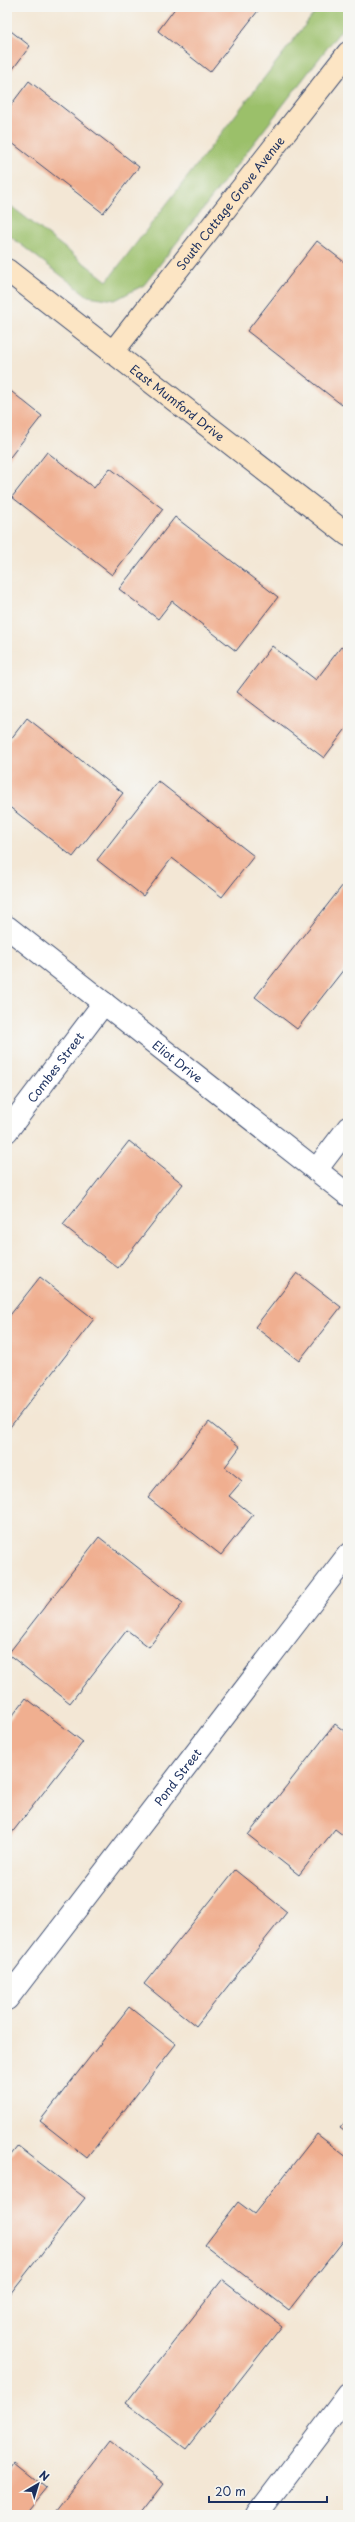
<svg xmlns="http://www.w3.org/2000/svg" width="355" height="2522" font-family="'Playpen Sans',sans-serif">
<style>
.green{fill:#9bc06b;stroke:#5b7864}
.building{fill:#f0af90}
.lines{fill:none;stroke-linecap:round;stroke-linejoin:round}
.street-casing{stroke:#3b4b70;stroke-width:24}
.secondary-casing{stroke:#3b4b70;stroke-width:24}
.street{stroke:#fff;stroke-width:22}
.secondary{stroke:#fce5c4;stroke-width:22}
.labels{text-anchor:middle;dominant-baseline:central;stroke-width:4;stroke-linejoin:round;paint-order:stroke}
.street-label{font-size:12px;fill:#1b2f5e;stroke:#f6f6f2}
</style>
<rect width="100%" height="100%" fill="#f6f6f2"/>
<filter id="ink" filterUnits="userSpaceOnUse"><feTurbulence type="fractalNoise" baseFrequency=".025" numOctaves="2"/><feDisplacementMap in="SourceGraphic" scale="8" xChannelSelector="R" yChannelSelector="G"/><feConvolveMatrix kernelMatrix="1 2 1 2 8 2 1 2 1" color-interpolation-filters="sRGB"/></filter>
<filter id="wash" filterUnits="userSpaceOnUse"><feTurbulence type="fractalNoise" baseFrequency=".012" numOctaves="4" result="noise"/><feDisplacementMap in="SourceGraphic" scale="16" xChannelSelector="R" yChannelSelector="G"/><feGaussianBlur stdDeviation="0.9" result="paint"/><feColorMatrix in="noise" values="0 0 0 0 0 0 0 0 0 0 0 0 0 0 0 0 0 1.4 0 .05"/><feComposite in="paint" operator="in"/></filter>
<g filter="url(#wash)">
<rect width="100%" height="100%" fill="#f3e7d5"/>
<path class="green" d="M319,7h29v14l-204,264 -29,15 -27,-4 -81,-62v-31l100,78z"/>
<g id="blocks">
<path class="building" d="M176,7h85l-51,65 -52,-41z
M7,28l23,18 -23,31z
M29,81l110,86 -36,46 -96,-74v-29z
M317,241l31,24v133l-6,7 -95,-74z
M7,388l35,28 -35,45z
M47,452l47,36 16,-20 53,41 -51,66 -100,-78z
M175,517l103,80 -42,54 -64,-50 -14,18 -39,-30z
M272,646l44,34 25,-33 7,5v74l-24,32 -87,-66z
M27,718l96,75 -50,64 -66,-52v-61z
M158,781l96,75 -32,41 -50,-39 -29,38 -46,-36z
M343,885l5,4v75l-51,65 -42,-32z
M129,1141l54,43 -65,84 -55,-43z
M297,1273l44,34 -42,54 -44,-34z
M40,1277l54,42 -87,112v-112z
M209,1422l31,25 -15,20 17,14 -13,15 24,19 -32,40 -73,-57z
M99,1537l84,66 -34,44 -22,-17 -57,73 -62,-49z
M26,1698l57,44 -76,97v-116z
M335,1724l13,10v105l-13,-10 -36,46 -51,-40z
M235,1870l52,42 -91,114 -52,-42z
M129,2007l47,37 -89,114 -47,-37z
M348,2118v16l-8,-6z
M317,2134l31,24v77l-59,75 -84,-65 33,-43 16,12z
M18,2146l67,52 -75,96 -3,-2v-132z
M222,2280l60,46 -96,123 -60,-46z
M109,2441l55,43 -24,31h-88z
M15,2463l31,25 -22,27h-12l-5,-4v-37z"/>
</g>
</g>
<g filter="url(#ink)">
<use href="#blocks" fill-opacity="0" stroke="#3b4b70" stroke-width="1"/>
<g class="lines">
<defs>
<g id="street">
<path id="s1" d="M7,927l341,268"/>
<path id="s2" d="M7,1131l97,-128"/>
<path d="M316,1170l32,-42"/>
<path id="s3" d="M7,1999l341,-444"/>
<path d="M257,2515l91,-120"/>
</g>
<g id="secondary">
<path id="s4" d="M7,270l341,265"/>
<path id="s5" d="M112,353l236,-300"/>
</g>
</defs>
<use href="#street" class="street-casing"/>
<use href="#secondary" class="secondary-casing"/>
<use href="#street" class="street"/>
<use href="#secondary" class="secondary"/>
</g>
</g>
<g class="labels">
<g class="street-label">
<text stroke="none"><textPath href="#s5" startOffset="191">South Cottage Grove Avenue</textPath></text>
<text stroke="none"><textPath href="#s4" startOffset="216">East Mumford Drive</textPath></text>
<text stroke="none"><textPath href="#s1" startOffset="217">Eliot Drive</textPath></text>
<text stroke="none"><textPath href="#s2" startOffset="80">Combes Street</textPath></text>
<text stroke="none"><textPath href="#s3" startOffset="280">Pond Street</textPath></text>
</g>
</g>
<rect width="355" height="2522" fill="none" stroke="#f6f6f2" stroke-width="24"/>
<g transform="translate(38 2484) rotate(38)" stroke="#f6f6f2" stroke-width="3" paint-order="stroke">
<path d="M0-3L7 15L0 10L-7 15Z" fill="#1b2f5e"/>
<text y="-6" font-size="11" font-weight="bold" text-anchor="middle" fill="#1b2f5e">N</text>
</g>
<path d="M209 2496v6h118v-6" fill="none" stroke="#1b2f5e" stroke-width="2"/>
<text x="215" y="2496" font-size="12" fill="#1b2f5e" stroke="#f6f6f2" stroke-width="3" paint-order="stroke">20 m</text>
</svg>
